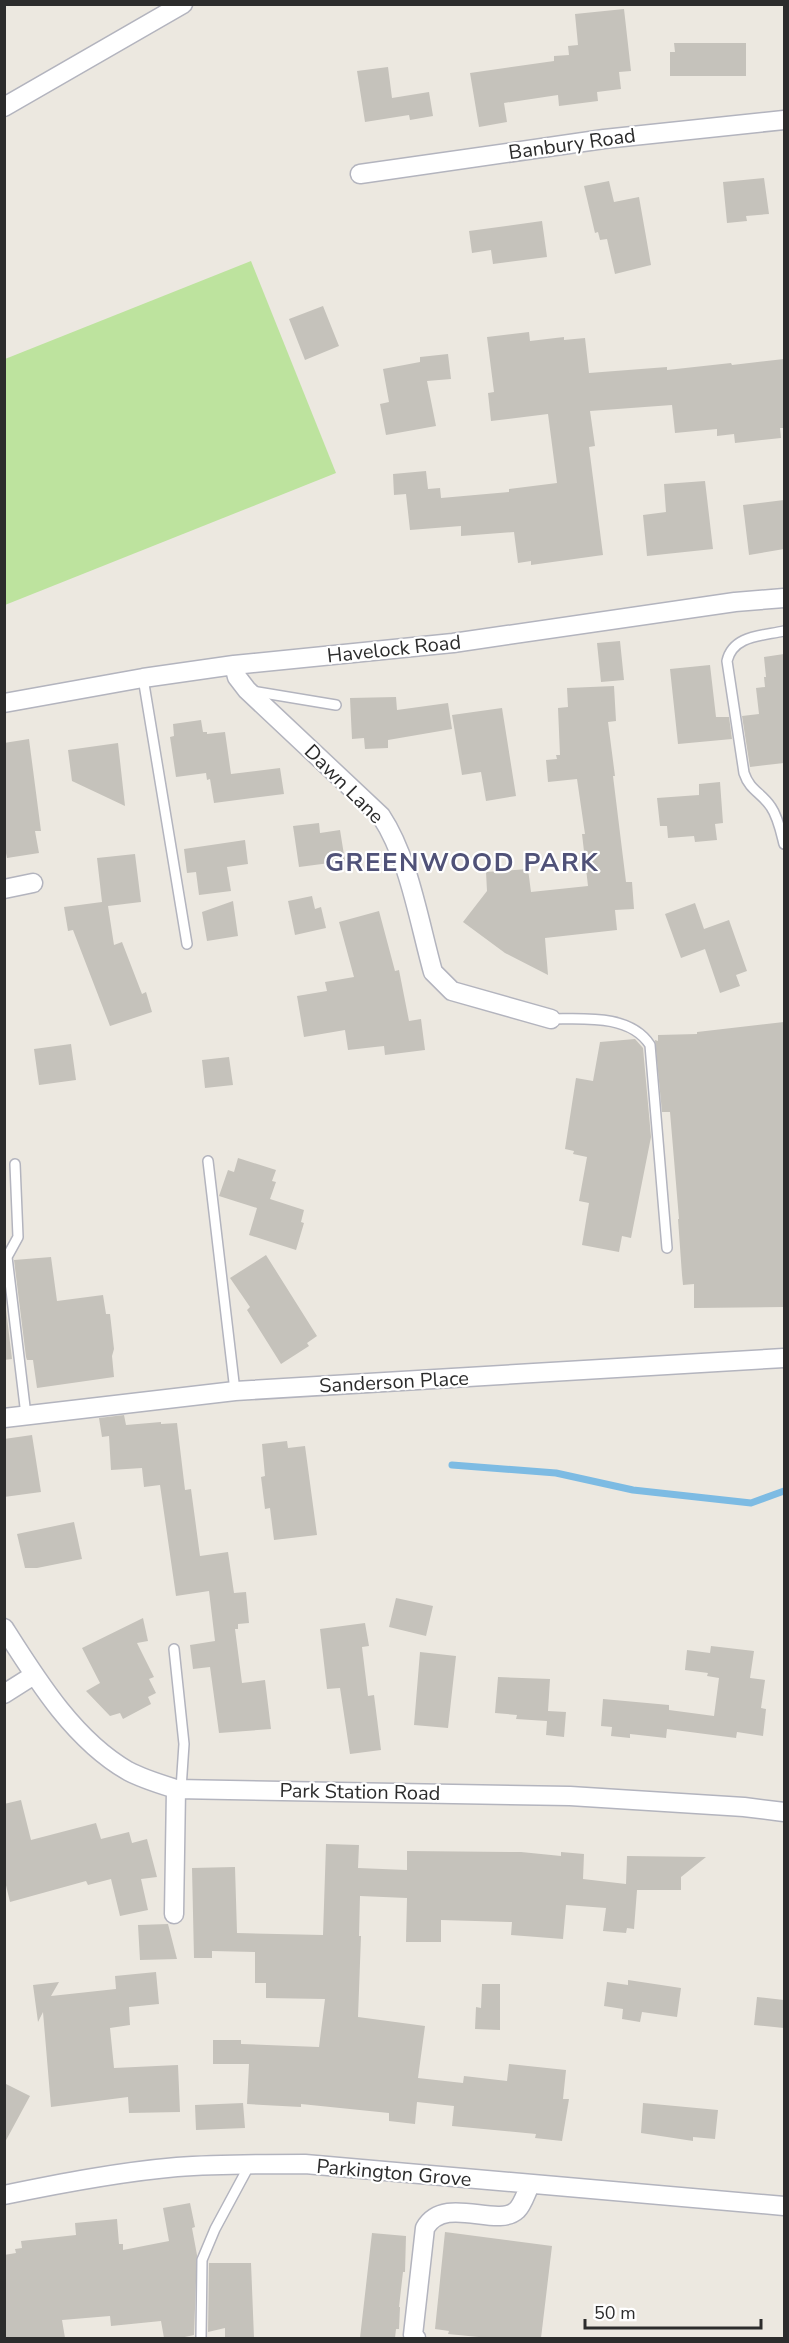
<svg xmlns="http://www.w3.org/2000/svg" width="789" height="2343" font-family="'Nunito Sans',sans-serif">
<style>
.pitch{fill:#bde39e}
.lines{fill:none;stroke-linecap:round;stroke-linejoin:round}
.stream{stroke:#7dbbe3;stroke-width:7}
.building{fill:#c5c2bb}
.lane-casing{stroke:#b3b4be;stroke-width:12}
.street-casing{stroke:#b3b4be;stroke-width:21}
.lane{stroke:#fff;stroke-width:9}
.street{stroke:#fff;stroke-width:18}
.labels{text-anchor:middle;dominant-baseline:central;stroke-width:4.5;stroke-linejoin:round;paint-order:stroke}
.street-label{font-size:20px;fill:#2c2c2c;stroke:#fff}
.district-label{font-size:26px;font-weight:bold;letter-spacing:1.5px;fill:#505278;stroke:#fff}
</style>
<rect width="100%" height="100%" fill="#ece8e0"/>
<path class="pitch" d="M251,261l85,212 -331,132v-246z"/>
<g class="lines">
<path class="stream" d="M452,1465l104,8 77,17 118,13 33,-12"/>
</g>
<path class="building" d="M624,9l7,62 -12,1 2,17 -24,3 1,9 -39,5 -1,-11 -54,8 3,19 -28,5 -9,-54 84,-12v-5l15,-1 -1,-9 10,-1 -3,-31z
M674,43h72v33h-76v-24h5z
M388,67l4,31 37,-6 4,24 -23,4 -1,-5 -44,7 -8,-51z
M764,178l5,36 -23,2 1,5 -20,2 -4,-41z
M609,181l5,21 25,-5 12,68 -36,9 -8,-35 -7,1 -2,-8 -3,1 -11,-47z
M542,221l5,36 -54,7 -2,-14 -19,3 -3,-22z
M323,306l16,40 -34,14 -16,-41z
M529,332l1,9 34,-4v3l21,-2 4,35 78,-6v3l64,-7 1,2 52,-6v69h-4l1,10 -46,5 -1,-9 -17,2v-7l-42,4 -3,-28 -82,6 5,35 -6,1 14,108 -72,10v-4l-13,2 -4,-31 -53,4v-10l-51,4 -4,-36 -12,1 -1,-21 33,-3 2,18 12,-1 1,10 68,-6v-3l48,-6 -9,-69 -57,7 -3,-28 6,-1 -7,-55z
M448,354l3,25 -24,2 9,45 -50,9 -6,-31 9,-2 -6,-33 37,-7v-5z
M705,481l8,68 -66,7 -4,-41 23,-3 -2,-28z
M784,500v49l-35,6 -6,-50z
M620,641l4,39 -23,2 -4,-39z
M784,654v109l-34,4 -8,-51 17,-2 -3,-26 9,-1 -1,-10h2l-2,-20z
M710,665l6,52h13l3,22 -54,5 -8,-75z
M614,686l2,35 -8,1 7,54h-2l13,106h6l2,27 -19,1 2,20 -72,8 3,37 -43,-22 -42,-31 24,-31 -1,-19 42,-3 3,23 57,-6 -6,-52h3l-8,-55 -29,3 -2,-22 11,-1 -1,-4h4l-2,-47 10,-1 -1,-19z
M396,697l1,13 51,-7 4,26 -64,11v8l-23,1 -1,-11 -12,1 -2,-41z
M502,708l14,88 -30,5 -5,-29 -19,3 -10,-60z
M201,720l2,12h4v2l18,-2 6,42 49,-6 4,26 -70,9 -4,-24 -3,1 -1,-7 -30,4 -6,-40 4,-1 -1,-12z
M29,739l12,92h-6l4,22 -32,5 -3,-15v-100z
M118,743l7,63 -53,-25 -4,-31z
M720,782l3,41 -8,1 2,16 -22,2 -1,-6 -26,2 -1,-12h-7l-3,-28 42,-3v-11z
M319,823l1,10 20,-3 5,31 -46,6 -6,-41z
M245,840l3,24 -21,3 4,24 -32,4 -3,-23 -9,1 -3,-24z
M135,854l6,48 -33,4 6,39 8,-3 20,52 4,-2 6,20 -42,14 -37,-96 -5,1 -4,-24 38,-5 -5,-44z
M312,896l3,13 6,-2 5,21 -31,7 -7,-34z
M233,901l5,35 -31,5 -5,-29z
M695,903l9,26 25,-9 18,51 -11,4 4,11 -20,7 -15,-44 -24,9 -16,-44z
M379,911l16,60 4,-1 10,51 12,-2 4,31 -40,5 -1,-9 -36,4 -3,-20 -41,7 -7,-41 30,-5 -2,-9 29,-5 -15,-55z
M784,1022v285l-90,1v-24l-11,1 -1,-10 -4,-56h1l-9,-107h-8l-7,-72 3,1v-6l39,-1v-2z
M635,1039l8,9 8,89 -20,101 -9,-2 -3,16 -37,-7 7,-42 -10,-2 8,-44 -14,-3 1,-3 -9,-2 11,-71 17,3 7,-39z
M71,1044l5,36 -37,5 -5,-36z
M229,1057l4,28 -28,3 -3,-28z
M238,1158l38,12 -4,11 4,1 -6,17 34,11 -3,12 3,1 -8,27 -47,-15 8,-27 -38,-12 9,-26 6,2z
M266,1255l51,81 -10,7 2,3 -28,18 -34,-54 3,-3 -20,-29z
M51,1257l6,44 46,-6 3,19h4l4,35 -2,7 2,21 -77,11 -4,-28h-6l-1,-3 -12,-97z
M4,1293l8,66 -8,1z
M124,1415l2,10 35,-3v2l16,-1 8,67 6,-1 9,67 28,-4 6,41 12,-1 3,31 -11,1v5h-3l7,54 23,-3 6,49 -52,4 -9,-66 -17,2 -3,-24 25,-4 -6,-50 -33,5 -16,-111 -16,2 -2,-19 -31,2 -2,-34 -7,1 -3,-19z
M32,1435l9,57 -37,5v-58z
M287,1441l1,7 17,-2 12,89 -43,5 -4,-32 -5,1 -4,-32 4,-1 -3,-32z
M74,1522l8,37 -45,9h-12l-8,-34z
M396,1598l37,8 -7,30 -37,-9z
M143,1618l5,23 -11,2 17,34 -5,2 7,14 -8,4 3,7 -28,15 -3,-6 -10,3 -24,-25 14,-8 -18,-35z
M365,1623l4,23 -7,1 6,49 6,-1 7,55 -31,4 -10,-66 -13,1 -7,-60z
M711,1646l43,5 -4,27 15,2 -4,28 5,1 -3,27 -26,-4 -1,6 -69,-9 -1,9 -36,-4v4l-19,-2 1,-9 -11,-1 2,-27 66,6v5l45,6 5,-38 -12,-2 1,-3 -23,-3 2,-20 23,3z
M420,1652l36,4 -8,72 -34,-3z
M498,1677l52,2 -2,32 18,1 -2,25 -18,-2 1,-14 -31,-2 1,-4 -22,-2z
M21,1800l10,40 65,-17 5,16 28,-7 3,11 15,-4 10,38 -16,2 7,31 -28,6 -9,-37 -23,6 -2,-4 -76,21 -6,-25v-73z
M326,1844l33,1 -1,23 49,2v-19l114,1 40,4v-4l23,2 -1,25 43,5 1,-28 79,1 -25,20v13h-44l-3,39 -7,-1 -1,5 -23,-2 3,-23 -40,-3 -3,34 -52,-4 1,-13 -71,-2v22h-35l1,-44 -47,-2 -1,40h2l-3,81 67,9 -7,52 45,5 1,-7 43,5 2,-17 57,6 -3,29h6l-7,42 -27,-3 1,-4 -84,-8 2,-20 -37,-4 -2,22 -26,-3v-8l-88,-9v3l-54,-3 2,-40h-36v-24h28v4l78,3 6,-48 -59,-1v-15h-11v-31l-43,-1v7h-18l-2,-90 43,-1 2,66 86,2z
M168,1924l9,35 -37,1 -2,-35z
M156,1972l3,32 -30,3 1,18 -20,3 4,40 64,-3 2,47 -51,1 -1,-16 -77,10 -8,-95 -5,10 -5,-37 26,-3 -8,14 65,-7 -1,-13z
M628,1980l53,8 -4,29 -35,-5 -2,10 -18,-3 1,-10 -19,-3 3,-24 21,3z
M482,1984h18v46l-25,-1 1,-22 5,1z
M757,1997l27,3v28l-30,-3z
M4,2083l26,13 -26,48z
M243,2103l2,25 -49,2 -1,-25z
M643,2103l75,7 -3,29 -22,-2v4l-52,-8z
M190,2203l5,24 -3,1 5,27 -3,80 -14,3h-16l-3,-17 -50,5 -1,-10 -48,4 3,18h-61v-83l12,-2 -1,-4 7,-1 -1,-7 55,-6 -1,-12 42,-4 2,25h4v6l46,-9 -6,-33z
M445,2232l107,14 -11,92h-52l-41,-4 1,-3 -14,-2z
M372,2233l34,3 -1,36h-2l-4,35h1l-1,22h-3l-1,9h-35z
M209,2263h42l3,75h-29v-10l-17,4z"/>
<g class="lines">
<defs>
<path id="lane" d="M784,631c-22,5 -51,4 -57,30l17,112c6,18 17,19 27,34 7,10 10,25 13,37
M143,678l44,266
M252,691l84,14
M551,1019c32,0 79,-5 99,26l17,203
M208,1161l27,230
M15,1164l3,73 -11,20 19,158
M174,1649l10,95 -3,45
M201,2338l1,-78 13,-31 35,-65"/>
<path id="street" d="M4,107l179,-103
M360,174l244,-35 180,-19
M234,665l3,12 10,13 134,126c28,42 38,106 52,156l19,19 99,28
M4,703l139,-25 91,-13 219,-22 282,-41 49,-4
M4,889l29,-6
M4,1418l231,-27 549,-33
M4,1628c33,52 70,112 124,143 15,8 32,13 48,18l394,7 174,11 40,5
M4,1694l30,-19
M174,1914l2,-125
M4,2195c58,-12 115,-23 173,-28 43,-3 86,-3 128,-3l479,42
M416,2338l-3,-3 12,-107c20,-34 72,1 92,-18 6,-6 9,-17 13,-25"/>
</defs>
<use href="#lane" class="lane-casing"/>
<use href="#street" class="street-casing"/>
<use href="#lane" class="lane"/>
<use href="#street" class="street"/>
</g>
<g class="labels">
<g class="street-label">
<text transform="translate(572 144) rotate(-8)">Banbury Road</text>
<text transform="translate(394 649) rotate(-6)">Havelock Road</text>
<text transform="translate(344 784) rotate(45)">Dawn Lane</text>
<text transform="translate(394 1382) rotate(-3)">Sanderson Place</text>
<text transform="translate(360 1792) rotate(1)">Park Station Road</text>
<text transform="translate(394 2173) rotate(5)">Parkington Grove</text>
</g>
<g class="district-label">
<text x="462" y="862">GREENWOOD PARK</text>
</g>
</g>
<rect width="789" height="2343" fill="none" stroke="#2c2c2c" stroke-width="12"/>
<path d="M585 2319v9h176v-9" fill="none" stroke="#2c2c2c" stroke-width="3"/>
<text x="594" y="2319" font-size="18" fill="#2c2c2c" stroke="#ffffff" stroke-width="4.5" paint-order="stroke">50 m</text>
</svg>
